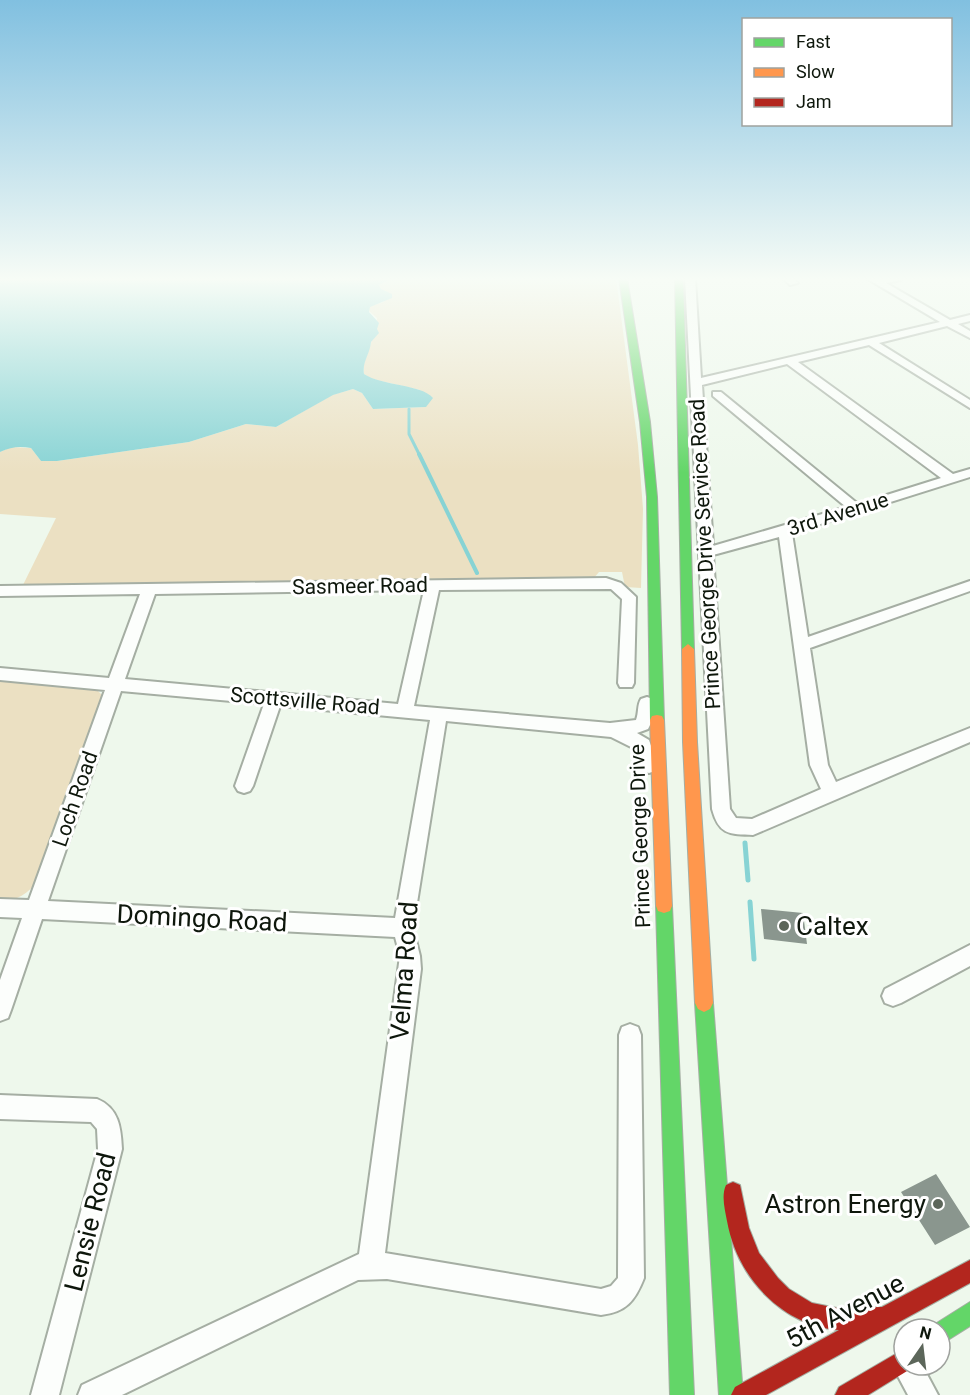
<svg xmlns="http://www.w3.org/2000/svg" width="970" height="1395" font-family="Roboto,sans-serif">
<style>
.green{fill:#ebe0c2}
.water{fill:#87d3d4}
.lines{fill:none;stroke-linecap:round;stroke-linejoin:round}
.stream-far2{stroke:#87d3d4;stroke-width:3}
.stream-far1{stroke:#87d3d4;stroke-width:4}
.stream{stroke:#87d3d4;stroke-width:5}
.building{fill:#8a968e}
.street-casing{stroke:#a5aea3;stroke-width:4}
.fast-casing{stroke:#a5aea3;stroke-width:2}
.slow-casing{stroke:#a5aea3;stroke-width:2}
.jam-casing{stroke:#a5aea3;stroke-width:2}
.street{fill:#fcfefc;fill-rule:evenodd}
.fast{fill:#63d668;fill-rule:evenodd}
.slow{fill:#ff974d;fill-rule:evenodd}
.jam{fill:#b3261e;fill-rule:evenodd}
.poi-dot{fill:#5c665a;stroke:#fff;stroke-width:2}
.labels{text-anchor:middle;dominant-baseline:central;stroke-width:6;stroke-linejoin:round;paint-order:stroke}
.street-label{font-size:21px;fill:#0e170c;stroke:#fff}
.near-street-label{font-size:26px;fill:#0e170c;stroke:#fff}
.near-poi-label{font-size:26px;fill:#0e170c;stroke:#fff;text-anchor:start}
</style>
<rect width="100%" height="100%" fill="#eef8ec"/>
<path class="green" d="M391,278h225l22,167 5,64 -2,79 -16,-1 -3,-15h-23l-6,7 -571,8 34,-69 -56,-4v-62l11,-5 20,1 10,13h16l132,-19 57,-18 30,3 56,-32 21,-6 9,4 11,16 53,-2 -6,-17 -48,-11 -8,-5c-3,-17 13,-36 13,-56l-8,-7 1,-5 14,-4 4,-10 -8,-3 -1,-4z
M0,679l95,9 8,8 -65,184c-10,14 -21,21 -38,21z"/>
<path class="water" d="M0,278h391l-12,7 2,4 11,5v4l-22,9 -1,5 10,11 -2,6 2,4 -8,9c-1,12 -9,20 -7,32 18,12 57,10 69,24l-7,9 -53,2 -11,-16 -9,-4 -20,6 -57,32 -30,-3 -57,18 -132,19h-16l-10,-13c-12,-2 -20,-1 -31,4z"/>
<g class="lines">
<path class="stream-far2" d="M409,409v25l11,22"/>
<path class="stream-far1" d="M419,454l58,119"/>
<path class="stream" d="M745,843l3,37
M750,902l4,57"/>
</g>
<path class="building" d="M761,909l42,4 4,31 -43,-5z
M936,1174l34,53 -35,18 -34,-53z"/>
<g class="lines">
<defs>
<path id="street" d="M685,278h10l6,100 239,-56 -74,-44h36l-1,2 -15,3 64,37 20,-5v6l-12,3 12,7v7l-23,-12 -68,17 91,57v8l-101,-63 -71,17 155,112 17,-5v8l-178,56 16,104 162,-56v10l-160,57 18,117 8,17 134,-54v14l-217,93c-24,-1 -34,0 -41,-26zM787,364l154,114 -83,26 -137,-112h-8v4l133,111 -133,39 -11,-161zM779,537l31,228 11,24 -69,30 -16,-1 -6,-9 -17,-254z
M783,278h9l6,5 -8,2z
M606,578l15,5 15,14 -2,86 -2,4h-12l-2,-4 4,-84 -11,-10 -172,1 -25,116 196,17 26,-3c3,-8 1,-15 5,-21l6,-2 6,2c6,10 0,20 -5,30l-11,4 12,7 9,26 -3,5 -6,2 -6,-2 -8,-22 -24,-12 -165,-16 -33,207 7,28 1,13 -36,284 216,36 10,-3 7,-8 1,-243 3,-8 8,-3 8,3 3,8 3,243c-9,23 -18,34 -43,37l-214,-36 -29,1 -236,115h-44l4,-10 277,-131 41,-298 -5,-19 -353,-18 -31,91 -3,8 -8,3v-41l22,-62 -22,-1v-18l29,1 76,-210 -105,-10v-12l109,10 31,-84 -140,2v-10zM424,590l-26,114 -273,-25 30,-85zM121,691l143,13 -29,82 3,5 6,2 6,-2 3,-5 27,-80 150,14 -35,198 -347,-17z
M970,945v21l-69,37 -8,3 -8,-3 -3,-7 3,-7z
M0,1095l97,4c22,9 24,29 25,50l-63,246h-28l67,-246 -1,-20 -6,-7 -91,-3z
M904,1352v13h18l16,30h-30l-16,-30 4,-10z"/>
<path id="fast" d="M619,278h8l23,144 7,75 7,223 -2,4h-10l-2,-4 -3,-223 -7,-75z
M675,278h8l11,371 -6,5 -6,-5z
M664,899l6,2 2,5 22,489h-24l-14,-489 2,-5z
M704,994l6,3 3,6 30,392h-24l-24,-392 3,-6z
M970,1302v24l-30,19v-16h-9l1,-3z"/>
<path id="slow" d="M688,644l6,5 3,93 16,261 -3,6 -6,3 -6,-3 -3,-6 -12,-261 -1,-93z
M657,715l5,1 2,4 8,186 -2,5 -6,2 -6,-2 -2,-5 -6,-186 2,-4z"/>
<path id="jam" d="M733,1182l7,3 9,43 10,25 19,25 11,11 23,14 25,5 45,-1 88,-47v23l-204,112h-35l4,-8 104,-57c-57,-4 -102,-53 -112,-109 -2,-11 -6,-25 -1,-36z
M904,1349v16h9l-1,3 -44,27h-33l4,-8z"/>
</defs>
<use href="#street" class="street-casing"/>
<use href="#fast" class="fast-casing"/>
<use href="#slow" class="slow-casing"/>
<use href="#jam" class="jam-casing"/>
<use href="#street" class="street"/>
<use href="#fast" class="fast"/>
<use href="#slow" class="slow"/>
<use href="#jam" class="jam"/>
</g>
<linearGradient id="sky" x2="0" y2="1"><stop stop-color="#81c0e0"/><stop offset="0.59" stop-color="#f7fcf6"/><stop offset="1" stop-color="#f7fcf6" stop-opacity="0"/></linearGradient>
<rect width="970" height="473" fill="url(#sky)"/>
<g class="poi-dot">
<circle cx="784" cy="926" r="6"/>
<circle cx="938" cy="1204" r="6"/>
</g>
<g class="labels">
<g class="street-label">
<text transform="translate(838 514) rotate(-17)">3rd Avenue</text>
<text transform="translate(705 554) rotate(-93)">Prince George Drive Service Road</text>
<text transform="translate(360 586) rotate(-1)">Sasmeer Road</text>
<text transform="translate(305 701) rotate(5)">Scottsville Road</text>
<text transform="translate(75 799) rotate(-71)">Loch Road</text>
<text transform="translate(640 836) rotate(-92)">Prince George Drive</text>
</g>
<g class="near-street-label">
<text transform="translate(202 918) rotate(3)">Domingo Road</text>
<text transform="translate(404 971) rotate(-86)">Velma Road</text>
<text transform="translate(90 1222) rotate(-76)">Lensie Road</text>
<text transform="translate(845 1311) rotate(-28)">5th Avenue</text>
</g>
<g class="near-poi-label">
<text x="796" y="926">Caltex</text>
<text x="926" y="1204" text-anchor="end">Astron Energy</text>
</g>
</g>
<rect x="742" y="18" width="210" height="108" fill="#ffffff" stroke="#9fa29e" stroke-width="1.5"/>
<rect x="754" y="38" width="30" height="9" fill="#63d668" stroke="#9fa29e" stroke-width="1.5"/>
<text x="796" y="48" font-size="18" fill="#0e170c">Fast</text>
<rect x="754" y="68" width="30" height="9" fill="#ff974d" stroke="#9fa29e" stroke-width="1.5"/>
<text x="796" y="78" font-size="18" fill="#0e170c">Slow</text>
<rect x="754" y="98" width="30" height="9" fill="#b3261e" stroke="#9fa29e" stroke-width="1.5"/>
<text x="796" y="108" font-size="18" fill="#0e170c">Jam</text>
<g transform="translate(922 1347) rotate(14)"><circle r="28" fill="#ffffff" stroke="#9fa29e" stroke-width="1.5"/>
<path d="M0-4.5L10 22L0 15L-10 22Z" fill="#5c665a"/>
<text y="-9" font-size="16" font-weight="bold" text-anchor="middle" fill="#0e170c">N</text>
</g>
</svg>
